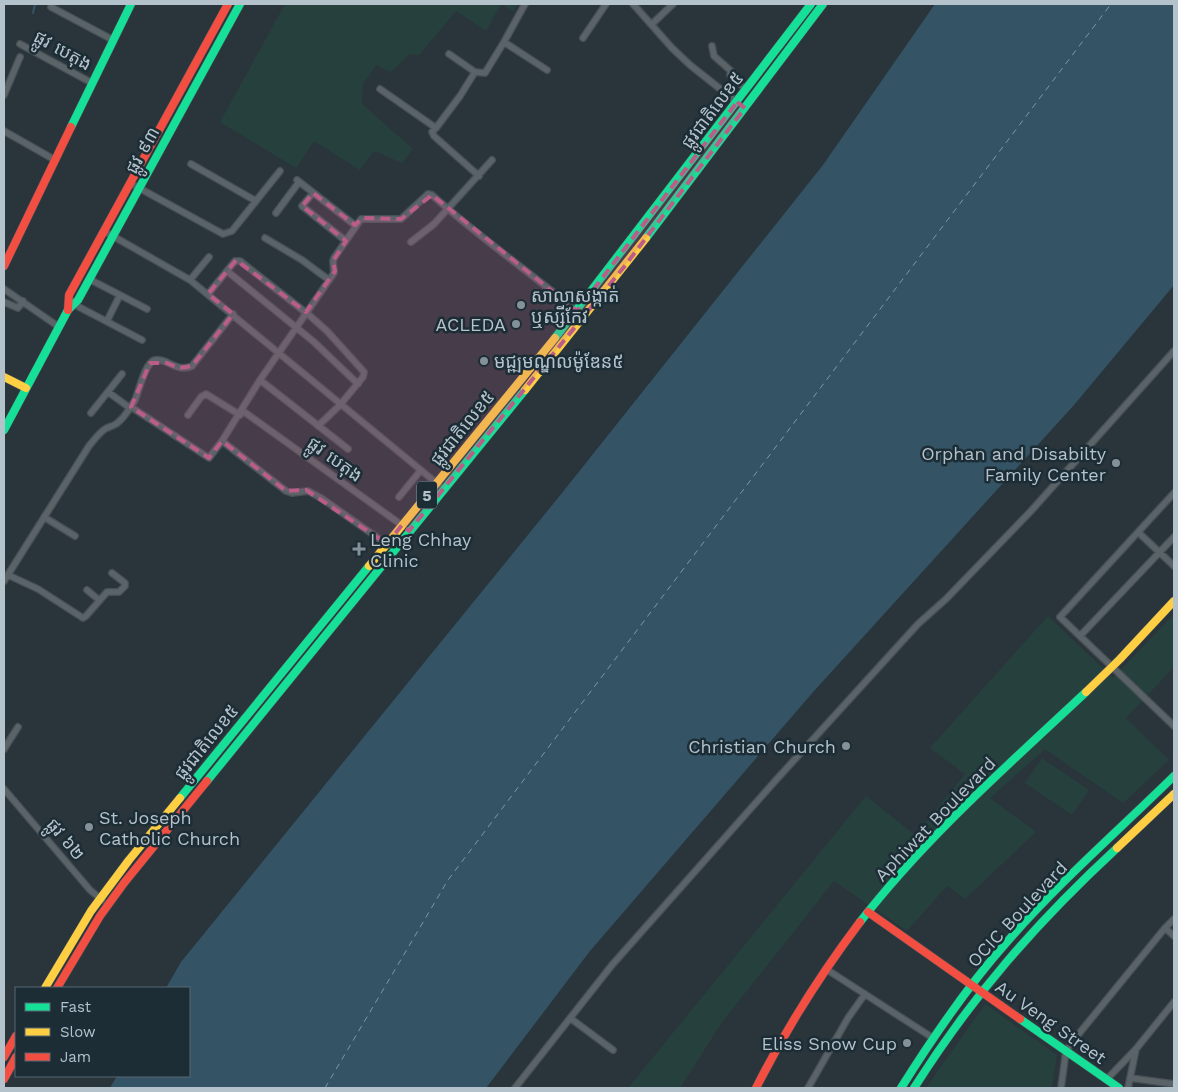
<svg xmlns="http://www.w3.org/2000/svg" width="1178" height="1092" font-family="'Work Sans','Noto Sans Khmer',sans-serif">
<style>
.green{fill:#26403e}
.water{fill:#345466}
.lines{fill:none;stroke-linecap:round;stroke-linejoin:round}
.stream{stroke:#345466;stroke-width:2}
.ferry{stroke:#719bb1;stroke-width:1;stroke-dasharray:6 5;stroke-linecap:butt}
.street-casing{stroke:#485055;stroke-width:8}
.fast-casing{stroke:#485055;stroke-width:9}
.slow-casing{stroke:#485055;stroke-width:9}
.jam-casing{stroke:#485055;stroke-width:9}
.street{stroke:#5a6368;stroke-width:5.5}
.fast{stroke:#16e098;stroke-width:8}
.slow{stroke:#ffcf43;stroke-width:8}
.jam{stroke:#f24e42;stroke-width:8}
.marked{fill:#bc5c88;fill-opacity:0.2;stroke:#bc5c88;stroke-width:4;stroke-dasharray:10 6;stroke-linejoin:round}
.poi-dot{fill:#849199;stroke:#1c2d36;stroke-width:2}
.labels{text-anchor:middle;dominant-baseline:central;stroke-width:5;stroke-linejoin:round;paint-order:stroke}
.shield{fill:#1c2d36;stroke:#86959f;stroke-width:1}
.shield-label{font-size:16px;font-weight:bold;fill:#b4c2cc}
.street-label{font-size:18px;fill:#b4c2cc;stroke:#1c2d36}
.poi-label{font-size:18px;fill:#b4c2cc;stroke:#1c2d36;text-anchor:start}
</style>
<rect width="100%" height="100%" fill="#2a353b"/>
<path class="green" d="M285,4h232l-4,7 -12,-7 -15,27 -30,-20 -37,44 -9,-1 -19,18 -15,-7 -13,19 -1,20 51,45 -11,14 -28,-12 -14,19 -46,-29 -18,27 -76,-46z
M1174,614v53l-48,51 43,42 -46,43 -78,-54 -55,49 46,34 -71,67 -18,-13 -40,45 -73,-50 -112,141 -42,66h-52l238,-292 49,39 50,-61 -35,-26 118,-132 65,62z
M1042,758l47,32 -17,25 -47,-32z
M985,1004l72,51 -5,33h-126z"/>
<path class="water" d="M935,4h239v281l-100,120 -260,286 -224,260 -104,137h-376l7,-12h72v-88h-23l15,-26 381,-469 261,-328z"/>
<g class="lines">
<path class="stream" d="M33,13l2,-9"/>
<path class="ferry" d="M325,1088l123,-208 663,-876"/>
<defs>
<path id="street" d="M633,4l39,44 18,17 48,38
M51,7l62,33
M652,24l21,-20
M583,38l23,-34
M504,42l21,-38
M20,44l72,39
M712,46l2,10 17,15 -1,4 16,14
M475,72l10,1 19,-31 43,28
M380,89l56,39 -4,4 2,4 45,40
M4,95l16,-38
M436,128l24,-32 15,-24 -26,-18
M4,131l51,29
M191,164l65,37
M297,180l59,46
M130,183l93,51 9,-3 48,-60
M313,193l-11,13 44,35
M276,213l23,-31
M104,231l86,49 249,205
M265,238l37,22 27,20
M411,242l23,-18 58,-64
M227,271l87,71 44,42
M89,279l58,30
M190,280l19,-23
M4,289l55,38
M208,294l27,-33h5l69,54 18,16 37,41 -1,5 -23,28 -22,21
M4,302l14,6 5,-7
M75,303l4,4 63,33
M107,321l13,-26
M260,380l88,69
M108,392l22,16
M131,407l78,51 13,-17 38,-61 74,-107 -1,-12 1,-3 27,-39h40l27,-25 4,1c46,41 97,77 145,116
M243,411l160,115
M91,413l31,-39
M188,415l13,-18 5,-3 34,21
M222,441l64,50 6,2 16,-2 13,7 67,47
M1174,493l-114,124 114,109
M399,497l22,-27
M44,517l31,19
M1139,533l35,33
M8,575l30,14 45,29 3,-2 21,-24h12l6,-6v-3l-13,-10
M4,581l85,-135c5,-6 10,-13 16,-17 3,-2 8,-3 11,-5 8,-5 14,-16 19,-24 4,-9 10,-38 20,-40 13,-2 21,13 37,6l41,-52
M87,590l12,10
M1080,636l94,-99
M4,749l14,-22
M4,789l86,101 12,10
M1165,928l9,8
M826,969l107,69
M570,1018l43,32
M1130,1078l44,6
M1107,1079l29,-30
M515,1088l97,-123 164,-185 142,-156 28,-25 85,-88 143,-160
M808,1088l40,-70 17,-24
M1061,1088l5,-37 7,-10 92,-113 9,-9
M1128,1088l8,-39 38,-47"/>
<path id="fast" d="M71,127l60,-123
M646,238l177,-234
M555,338l256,-334
M4,430l64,-120 10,-10 162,-296
M207,781l318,-391
M180,798l189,-232
M860,922c66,-85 147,-156 226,-230
M1020,1019l99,69
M901,1088c32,-51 65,-100 105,-145 52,-60 112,-112 168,-167
M914,1088c59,-93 122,-165 203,-240"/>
<path id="slow" d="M4,377l22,11
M525,390l121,-152
M369,566l186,-228
M1086,692l34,-33 54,-58
M1117,848l57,-54
M45,988l46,-77 38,-51 51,-62"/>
<path id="jam" d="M4,266l67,-139
M68,310l1,-15 159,-291
M868,912l152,107
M57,988l43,-72 24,-33 83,-102
M4,1057l12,-21
M4,1079l12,-22
M756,1088c30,-59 64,-113 104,-166"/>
</defs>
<use href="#street" class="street-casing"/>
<use href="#fast" class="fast-casing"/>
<use href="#slow" class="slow-casing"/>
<use href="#jam" class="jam-casing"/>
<use href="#street" class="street"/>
<use href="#fast" class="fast"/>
<use href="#slow" class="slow"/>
<use href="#jam" class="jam"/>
</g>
<path class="marked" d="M737,102l8,6 -121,159 -215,264 -7,-6 -15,19 -81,-54 -20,1 -64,-50 -13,17 -78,-51 19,-44h17l12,5 13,-2 41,-52 -25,-20 28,-34 70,52 29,-41 -2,-10 13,-20 -44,-35 11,-13 42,32 7,-7 39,1 31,-24 145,116z"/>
<g class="poi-dot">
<circle cx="521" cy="305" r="5"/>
<circle cx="516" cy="324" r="5"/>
<circle cx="484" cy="361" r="5"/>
<circle cx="1116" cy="463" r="5"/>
<path d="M356.5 541.5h5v5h5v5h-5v5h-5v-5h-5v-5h5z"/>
<circle cx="846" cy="746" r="5"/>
<circle cx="89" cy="827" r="5"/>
<circle cx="907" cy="1043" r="5"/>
</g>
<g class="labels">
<rect class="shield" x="417" y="481.5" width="20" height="27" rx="4"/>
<g class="shield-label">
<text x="427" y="495">5</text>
</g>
<g class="street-label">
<text transform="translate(63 50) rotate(29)">ផ្លូវ បេតុង</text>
<text transform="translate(712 110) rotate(-53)">ផ្លូវជាតិលេខ៥</text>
<text transform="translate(142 150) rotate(-61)">ផ្លូវ ៩៣</text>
<text transform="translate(462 428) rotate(-51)">ផ្លូវជាតិលេខ៥</text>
<text transform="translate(335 459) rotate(36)">ផ្លូវ បេតុង</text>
<text transform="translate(206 742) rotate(-51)">ផ្លូវជាតិលេខ៥</text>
<text transform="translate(935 819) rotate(-46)">Aphiwat Boulevard</text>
<text transform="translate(66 839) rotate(50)">ផ្លូវ ៦២</text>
<text transform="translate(1017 914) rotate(-47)">OCIC Boulevard</text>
<text transform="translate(1051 1022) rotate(35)">Au Veng Street</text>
</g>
<g class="poi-label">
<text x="531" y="295">សាលាសង្កាត់<tspan x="531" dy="21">ឬស្សីកែវ</tspan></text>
<text x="506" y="324" text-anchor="end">ACLEDA</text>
<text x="494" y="361">មជ្ឍមណ្ឌលម៉ូឌែន៥</text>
<text x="1106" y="453" text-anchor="end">Orphan and Disabilty<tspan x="1106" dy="21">Family Center</tspan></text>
<text x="370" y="539">Leng Chhay<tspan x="370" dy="21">Clinic</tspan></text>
<text x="836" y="746" text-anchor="end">Christian Church</text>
<text x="99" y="817">St. Joseph<tspan x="99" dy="21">Catholic Church</tspan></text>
<text x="897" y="1043" text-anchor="end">Eliss Snow Cup</text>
</g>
</g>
<rect width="1178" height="1092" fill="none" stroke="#b4c2cc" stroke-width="10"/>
<rect x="15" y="987" width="175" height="90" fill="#1c2d36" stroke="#596972"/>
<rect x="25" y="1003" width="25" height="8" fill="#16e098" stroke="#596972"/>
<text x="60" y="1012" font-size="15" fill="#b4c2cc">Fast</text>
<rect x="25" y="1028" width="25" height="8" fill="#ffcf43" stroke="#596972"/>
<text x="60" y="1037" font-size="15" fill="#b4c2cc">Slow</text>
<rect x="25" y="1053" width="25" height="8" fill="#f24e42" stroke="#596972"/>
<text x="60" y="1062" font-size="15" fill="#b4c2cc">Jam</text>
</svg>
